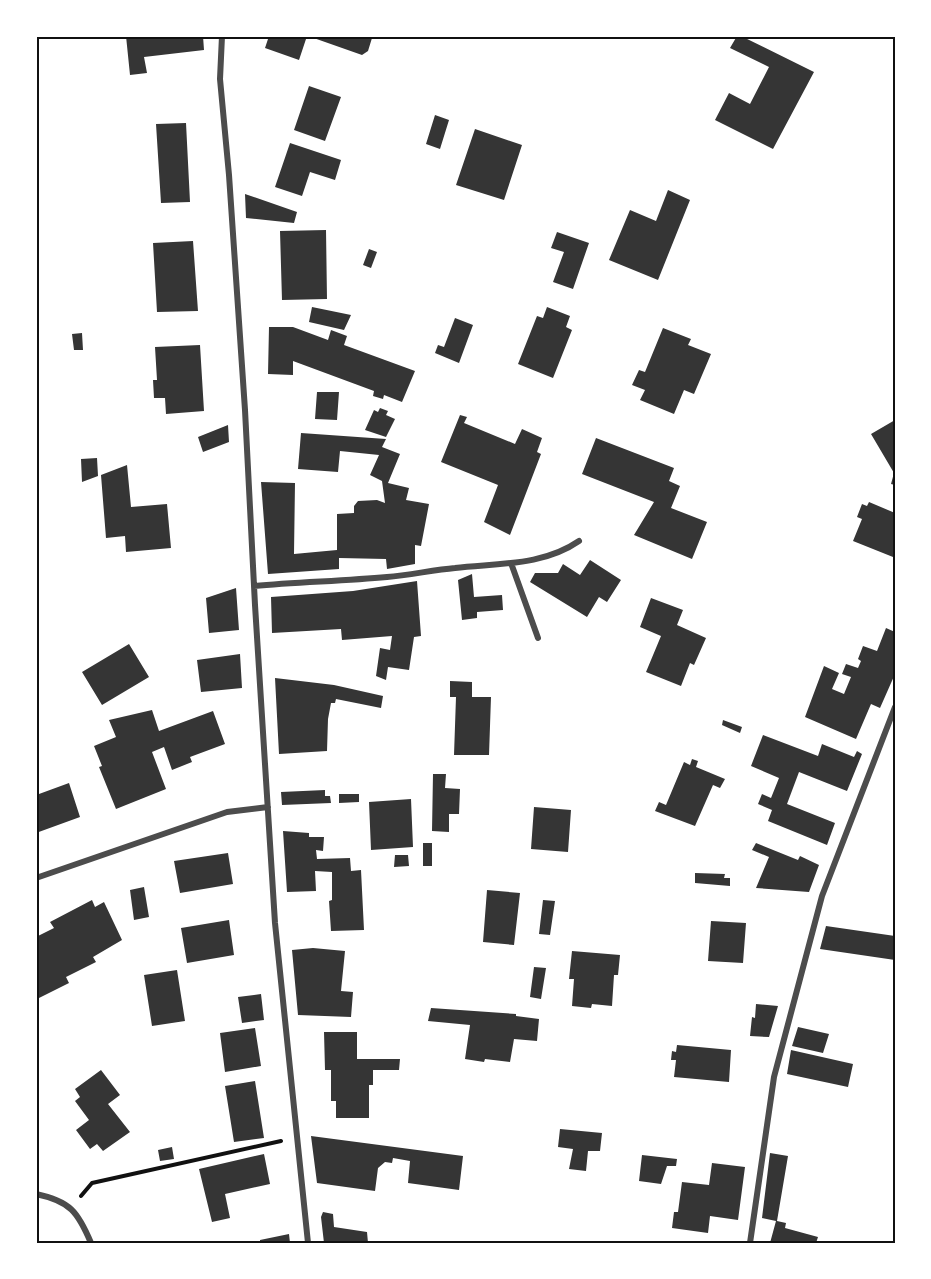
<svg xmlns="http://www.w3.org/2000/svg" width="931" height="1279" font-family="Poppins,sans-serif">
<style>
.building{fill:#353535}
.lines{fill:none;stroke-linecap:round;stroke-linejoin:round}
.path{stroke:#111;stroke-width:4}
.minor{stroke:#4c4c4c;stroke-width:6}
.neatline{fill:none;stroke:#111;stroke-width:2}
</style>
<rect width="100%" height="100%" fill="#fff"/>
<path class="building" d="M126,36h77l1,14 -60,7 3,16 -17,2z
M269,36h38l-8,24 -34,-12z
M308,36h58l6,2 -4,13 -6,4z
M737,36h4l73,36 -41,77 -58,-29 14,-27 21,11 19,-37 -39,-19z
M309,86l32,11 -16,44 -31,-11z
M435,115l14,5 -9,29 -14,-5z
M186,123l4,79 -29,1 -5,-79z
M475,129l47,16 -18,55 -48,-15z
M290,143l51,17 -6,20 -25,-8 -8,24 -27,-9z
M668,190l22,10 -32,80 -49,-20 21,-50 26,11z
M245,194l52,18 -3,11 -48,-5z
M326,230l1,69 -45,1 -2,-69z
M557,232l32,11 -16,46 -20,-7 11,-30 -13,-4z
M193,241l5,70 -41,1 -4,-69z
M369,249l8,3 -6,16 -8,-3z
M312,307l39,8 -7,15 -35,-8z
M547,307l23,9 -4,11 6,3 -19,48 -35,-14 19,-48 6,2z
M455,318l18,7 -14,38 -24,-10 3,-8 6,2z
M269,327h24l35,13 3,-10 16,6 -3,9 71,26 -13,31 -18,-7 -1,4 -10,-3 1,-5 -81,-30v14l-25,-1z
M663,328l28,11 -3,6 23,9 -17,40 -10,-4 -10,24 -34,-14 5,-10 -13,-5 7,-15 6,2z
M82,333l1,17h-9l-2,-16z
M200,345l4,66 -38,3 -1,-16h-11l-1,-18h4l-2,-33z
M317,392h22l-2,28 -22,-1z
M380,408l8,3 -2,4 9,4 -9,18 -21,-7 9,-20 4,2z
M460,415l7,2 -3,6 51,21 7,-15 20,9 -5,14 4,2 -31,81 -26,-13 14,-37 -57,-23z
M895,420v65l-4,-1 3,-11 -23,-39z
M228,425l1,17 -26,10 -5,-15z
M301,433l85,6 -4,8 18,7 -12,29 21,5 -3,12 23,4 -8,42 -6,-1v19l-28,5 -1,-10 -47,-1v11l-71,5 -7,-92 34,1 -1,71 43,-4v-36l17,-1v-7l4,-5 19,-1 8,3 -3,-22 -12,-6 9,-20 -39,-4 -2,21 -40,-3z
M596,438l78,30 -5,13 11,5 -9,22 36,14 -15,37 -58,-24 20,-33 -72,-28z
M97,458l1,18 -16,6 -1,-23z
M127,465l4,42 36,-3 4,44 -45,4 -1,-16 -19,2 -5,-63z
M869,502l26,11v38l-2,6 -40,-16 9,-22 -5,-2 5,-13 5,2z
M590,560l31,20 -14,22 -8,-5 -12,20 -57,-35 5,-9h23l5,-9 17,11z
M472,574l2,23 28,-2 1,15 -26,2v6l-15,2 -4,-40z
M417,581l4,55 -7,1 -5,33 -21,-3 -2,13 -10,-4 4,-28 10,2 2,-14 -50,4 -1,-11 -69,4 -1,-36 82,-6z
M236,588l3,42 -30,3 -3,-35z
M651,598l32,12 -6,15 29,13 -12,27 -4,-2 -9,23 -35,-14 15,-36 -21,-9z
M886,628l9,4v42l-15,34 -9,-4 -15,35 -51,-22 19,-51 15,7 -7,16 12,5 7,-17 -9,-3 4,-10 12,4 3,-7 -3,-2 5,-13 14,5z
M129,644l20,33 -47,28 -20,-33z
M240,654l2,34 -41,4 -4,-32z
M275,678l59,7 49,11 -2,12 -45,-9 -1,4h-4l-3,16 -1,32 -48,3z
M450,681l22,1v15h19l-2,58h-35l2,-58h-6z
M152,710l7,21 54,-20 12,33 -35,13 2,5 -20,8 -8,-23 -12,5 14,37 -50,20 -17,-42 3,-1 -8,-20 22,-9 -7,-17z
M723,720l19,7 -2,6 -18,-8z
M763,735l55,21 4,-12 32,13 3,-6 5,3 -15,37 -48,-19 -12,32 48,19 -8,22 -59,-24 4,-11 -14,-6 4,-10 9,4 8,-20 -28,-12z
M692,759l6,2 -2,6 29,12 -5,9 -7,-3 -18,41 -40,-15 4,-9 7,3 18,-43 6,3z
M433,774h13l-1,14 15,1 -1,25h-10v18l-17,-1z
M69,783l11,34 -44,16v-44l3,5z
M325,790v6h5l1,7 -49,2 -1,-13z
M339,794h20v8l-20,1z
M411,799l2,48 -42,3 -2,-48z
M534,807l37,3 -3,42 -37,-3z
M283,831l26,2v4h15l-1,14 -7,-1 1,9 33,-1 1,13 10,-1 3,60 -33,1 -2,-30 3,-1v-28l-17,-1 1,20 -29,1z
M423,843h9v23h-9z
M756,843l42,17 2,-4 19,9 -10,27 -53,-4 13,-31 -17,-7z
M228,853l5,31 -53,9 -6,-32z
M395,855h13l1,11 -15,1z
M695,873l30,1 -1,4h6v8l-35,-3z
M144,887l5,30 -15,3 -4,-30z
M487,890l33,3 -6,52 -31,-3z
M92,900l3,7 9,-5 18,38 -29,17 3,5 -30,15 3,6 -30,15 -3,-7v-54l18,-9 -4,-6z
M543,900l12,1 -5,34 -11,-1z
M229,920l5,35 -47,8 -6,-35z
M711,921l35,2 -3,40 -35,-2z
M826,926l69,10v24l-75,-11z
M313,948l32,3 -4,40 12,1 -2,25 -53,-2 -6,-65z
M572,951l48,4 -2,20h-4l-2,31 -20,-2 -1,4 -19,-2 2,-27h-5z
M534,967l12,1 -5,31 -11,-2z
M177,970l8,51 -33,5 -8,-51z
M261,994l3,26 -22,3 -4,-26z
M756,1004l22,2 -9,31 -19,-1 2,-19 3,1z
M431,1008l85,6v2l23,3 -2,22 -23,-2 -4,23 -25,-3 -1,3 -19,-3 5,-34 -42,-4z
M798,1027l31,7 -6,19 -31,-7z
M255,1028l6,38 -36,6 -5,-39z
M324,1032h33v27h43l-1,11h-26v15h-4v33h-33v-17h-5v-31h-6z
M677,1045l54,5 -2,32 -55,-5 2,-17h-5l1,-9 4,1z
M791,1050l62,14 -5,23 -61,-13z
M101,1070l19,25 -12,9 22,28 -27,19 -6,-7 -7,5 -14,-19 13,-10 -14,-19 5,-4 -5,-8z
M255,1081l9,57 -30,4 -9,-56z
M560,1129l42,4 -2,18h-12l-2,20 -17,-2 4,-20 -15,-2z
M311,1136l152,20 -4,34 -51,-7 2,-22 -17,-3 -1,5 -7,-1 -7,6 -3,23 -58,-8z
M172,1147l2,12 -14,2 -2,-11z
M770,1153l18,3 -11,65 9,2 -1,5 33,9 -2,6h-46l6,-22 -14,-3z
M264,1154l6,30 -45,10 5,24 -18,4 -13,-53z
M642,1155l35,4 -1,7h-9l-6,18 -22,-3z
M712,1163l33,4 -7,53 -28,-4 -2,17 -36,-5 2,-16h4l4,-30 27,3z
M323,1212l10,2 1,13 33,5 1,11h-44l-3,-26z
M289,1234l1,9h-30v-3z"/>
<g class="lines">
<path class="path" d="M81,1196l11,-13 189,-42"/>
<path class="minor" d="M222,36l-2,43 9,96 16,235 10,195 20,318 33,320
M511,563l27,75
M254,586c44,-4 89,-5 133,-9 23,-2 46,-7 68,-9 43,-5 88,-2 124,-27
M36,878l191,-66 41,-5
M36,1194c34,7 42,18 55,49
M750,1243l24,-166 48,-181 73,-189"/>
</g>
<rect width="931" height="1279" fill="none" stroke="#ffffff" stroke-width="75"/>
<rect x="38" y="38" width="856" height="1204" class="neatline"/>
</svg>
